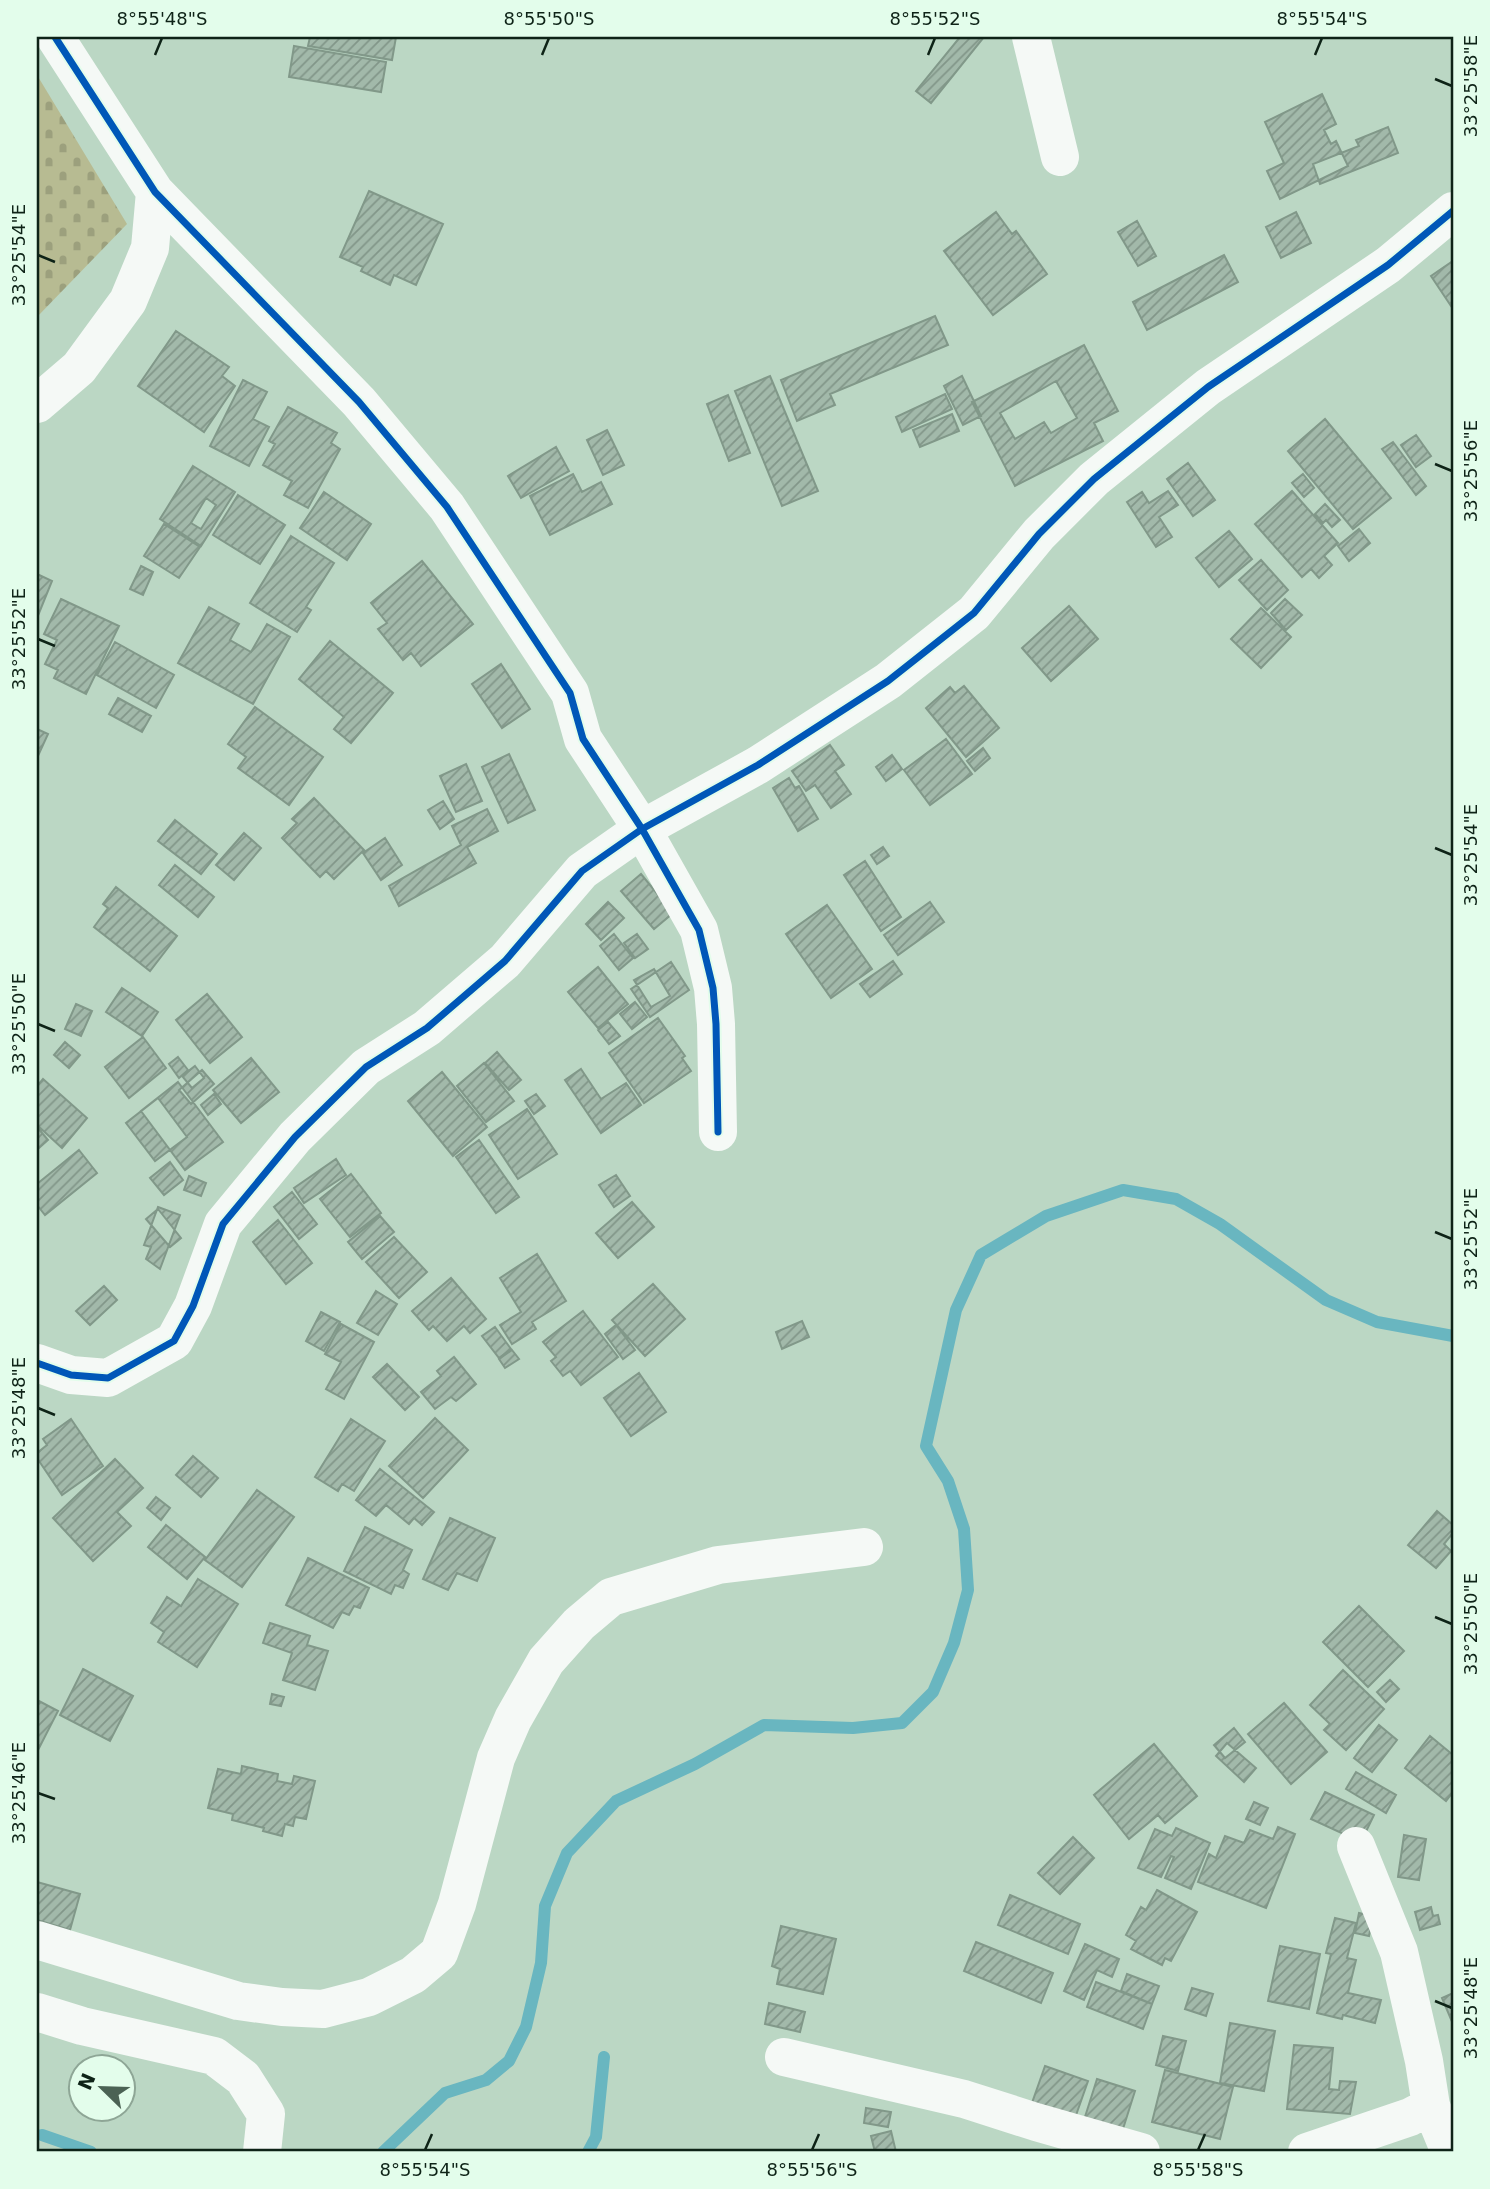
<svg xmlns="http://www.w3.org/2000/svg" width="1490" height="2189" font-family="'DejaVu Sans',sans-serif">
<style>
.cemetery{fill:url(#cemetery-stones)}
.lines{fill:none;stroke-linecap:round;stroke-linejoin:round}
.stream{stroke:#69b6c0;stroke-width:12}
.building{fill:url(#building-hatch);stroke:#819889;stroke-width:2;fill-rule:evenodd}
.minor{stroke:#f5f9f6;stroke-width:38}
.cycleway-casing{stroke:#e3fdeb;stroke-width:11}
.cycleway{stroke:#0057b8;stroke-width:7}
.ticks{fill:none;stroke:#0e2317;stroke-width:2.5}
.neatline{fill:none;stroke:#0e2317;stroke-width:2.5}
.ticks-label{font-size:18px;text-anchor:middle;fill:#0e2317}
</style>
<defs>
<pattern id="cemetery-stones" width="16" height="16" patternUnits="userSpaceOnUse" patternTransform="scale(1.75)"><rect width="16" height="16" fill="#b7bb92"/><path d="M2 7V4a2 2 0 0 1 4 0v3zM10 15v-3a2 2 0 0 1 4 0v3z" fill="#9ca07d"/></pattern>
<pattern id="building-hatch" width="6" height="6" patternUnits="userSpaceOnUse" patternTransform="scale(1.75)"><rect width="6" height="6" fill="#a2b9aa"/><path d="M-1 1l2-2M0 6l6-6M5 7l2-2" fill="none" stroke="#829689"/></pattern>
</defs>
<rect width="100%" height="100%" fill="#bbd7c4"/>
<path class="cemetery" d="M37,75l90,149 -90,93z"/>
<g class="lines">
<path class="stream" d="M42,2135l49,17
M383,2152l62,-59 41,-13 23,-19 17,-34 15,-64 4,-57 22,-53 49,-52 79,-37 69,-39 89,3 49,-5 31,-31 21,-49 14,-53 -4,-61 -16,-48 -22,-35 30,-136 25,-55 65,-39 77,-26 53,9 44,25 106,76 51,22 76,14
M588,2152l8,-15 8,-80"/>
</g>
<path class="building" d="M310,37h86l-4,23 -84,-14z
M960,37h24l-53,66 -15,-12z
M294,46l92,16 -5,30 -92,-15z
M1322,94l14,30 -12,6 7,14 5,-3 12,25 -68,33 -13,-28 17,-8 -19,-41z
M1388,127l10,26 -78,31 -7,-20 46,-18 -3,-6z
M369,191l74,33 -27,61 -22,-10 -4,10 -29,-14 2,-4 -23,-10z
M996,212l16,22 4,-3 31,43 -54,41 -49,-64z
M1296,212l15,31 -30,15 -15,-31z
M1137,221l19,35 -18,10 -20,-34z
M1224,255l14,27 -91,48 -14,-28z
M1453,261v48l-22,-33z
M935,316l13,29 -118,49 5,11 -38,16 -16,-41z
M176,331l53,36 -7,9 13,10 -31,46 -66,-46z
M1084,345l34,66 -24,12 9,18 -88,45 -43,-84z
M770,376l48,115 -36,15 -47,-115z
M962,376l19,40 -18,9 -19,-39z
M243,380l24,12 -14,27 16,8 -20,39 -39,-20z
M1056,381l21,37 -26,15 -7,-11 -29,17 -15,-26z
M945,394l7,15 -50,23 -6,-15z
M728,395l22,58 -21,8 -22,-57z
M288,407l49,26 -6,10 9,6 -32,59 -24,-13 8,-14 -29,-16 12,-21 -6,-3z
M952,414l7,17 -39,16 -7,-17z
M1325,419l66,79 -38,31 -65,-78z
M607,430l17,35 -21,10 -16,-35z
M1416,435l15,21 -15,11 -15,-22z
M1393,442l33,44 -10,9 -34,-46z
M556,447l13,24 -48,27 -13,-22z
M1188,463l27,37 -22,16 -26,-37z
M193,466l42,26 -34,54 -41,-27zM206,498l10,7 -15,24 -10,-6z
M573,474l9,18 19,-10 11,22 -62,31 -20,-39z
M1303,474l11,14 -10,9 -12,-14z
M1168,491l10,14 -19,12 13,20 -16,10 -29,-45 15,-10 7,11z
M1292,491l46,52 -14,13 8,9 -13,13 -8,-9 -9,8 -47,-53z
M324,492l47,32 -24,36 -47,-32z
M238,495l47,30 -25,39 -47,-29z
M1325,504l15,16 -8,7 -6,-7 -3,3 -8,-9z
M164,524l36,23 -21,31 -35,-22z
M1359,529l11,14 -21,18 -11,-15z
M1229,531l23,28 -33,28 -23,-29z
M291,536l43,27 -28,44 5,3 -14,22 -47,-29z
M1261,560l27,30 -21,20 -28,-30z
M422,561l51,63 -52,42 -10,-13 -8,7 -25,-31 9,-6 -16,-20z
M141,566l12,6 -10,23 -13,-6z
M37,574l15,7 -15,37z
M61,599l58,27 -33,68 -32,-16 4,-8 -13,-6 12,-24 -13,-6z
M1285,599l17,16 -16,15 -15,-17z
M1069,606l29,33 -47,42 -29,-33z
M209,607l30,17 -9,16 21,12 16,-28 23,13 -37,67 -75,-41z
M1261,608l30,29 -30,31 -30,-29z
M330,641l63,52 -42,50 -17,-14 10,-12 -45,-38z
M115,642l59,33 -18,33 -59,-33z
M501,664l29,45 -28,19 -30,-44z
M964,686l35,42 -33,29 -40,-49 24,-21 5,6z
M118,698l33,18 -9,16 -33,-18z
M255,707l68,50 -34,48 -51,-37 8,-11 -18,-13z
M37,729l11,5 -11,24z
M946,739l26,35 -42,31 -26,-35z
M830,745l14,20 -9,6 16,23 -20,14 -16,-23 -9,6 -14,-20z
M983,748l7,10 -15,13 -8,-10z
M509,754l26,56 -27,13 -26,-56z
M892,755l10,14 -16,12 -10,-14z
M466,764l16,37 -26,11 -16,-36z
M789,778l6,10 4,-2 19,33 -20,12 -25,-43z
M314,798l50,52 -30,29 -8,-8 -6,6 -38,-39 15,-15 -5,-4z
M443,801l11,18 -14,10 -12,-19z
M487,809l11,22 -31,16 9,16 -77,43 -10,-20 72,-41 -9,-19z
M175,820l42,34 -16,20 -43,-33z
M244,833l17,15 -27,32 -18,-15z
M385,838l17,27 -21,15 -18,-27z
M883,847l6,9 -12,8 -6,-9z
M865,861l36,56 -20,14 -37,-56z
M175,865l39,32 -16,20 -39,-32z
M641,874l32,39 -19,16 -33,-38z
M116,887l61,49 -27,35 -56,-44 14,-19 -5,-4z
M608,902l16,16 -23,22 -15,-16z
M930,902l14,20 -46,33 -14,-20z
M827,905l45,64 -41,29 -45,-64z
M614,934l19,24 -14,12 -19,-24z
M637,934l11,15 -13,9 -11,-15z
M893,961l9,13 -32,23 -10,-13z
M671,962l18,28 -39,27 -19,-28z
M598,967l30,37 -30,24 -30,-36z
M654,969l16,27 -19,11 -17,-27z
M122,988l36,24 -16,24 -36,-24z
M207,994l35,43 -32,26 -34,-43z
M635,1002l12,15 -15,12 -12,-15z
M76,1004l16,7 -11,25 -16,-7z
M658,1018l27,38 -3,2 9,13 -47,32 -35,-50z
M608,1022l12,14 -11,8 -11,-14z
M143,1037l23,31 -37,30 -24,-31z
M65,1042l15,13 -11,13 -15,-13z
M497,1052l24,28 -12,10 -24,-27z
M178,1057l10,13 -9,8 -10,-14z
M251,1058l28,34 -38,31 -28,-33z
M484,1063l30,38 -28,21 -29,-36z
M195,1066l9,12 -12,10 -10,-12z
M581,1069l20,30 25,-16 15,22 -40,28 -36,-53z
M202,1070l12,14 -23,20 -12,-14z
M442,1072l45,55 -34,29 -45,-55z
M43,1079l44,39 -25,30 -25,-23v-39z
M178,1082l45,60 -38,28 -44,-59z
M214,1094l7,10 -13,11 -7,-10z
M536,1094l9,12 -11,8 -9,-13z
M158,1098l29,39 -32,24 -29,-38z
M527,1109l30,45 -39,25 -29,-44z
M37,1127l11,13 -10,9 -1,-2z
M479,1140l40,57 -23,16 -40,-56z
M79,1150l18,23 -52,42 -8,-10v-21z
M336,1159l10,16 -42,28 -10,-15z
M170,1162l13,18 -19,15 -14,-17z
M351,1174l30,39 -31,24 -30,-38z
M616,1175l14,21 -16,11 -15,-22z
M189,1176l17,7 -5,13 -17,-6z
M292,1192l25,32 -18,15 -25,-32z
M632,1202l22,25 -36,31 -22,-25z
M158,1207l22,8 -20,54 -14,-10 5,-12 -7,-2z
M158,1209l23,29 -11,9 -24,-28z
M380,1216l14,16 -32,27 -14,-17z
M278,1220l34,43 -26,21 -33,-42z
M394,1237l33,35 -28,26 -33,-36z
M537,1254l29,47 -34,21 4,7 -24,15 -12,-19 21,-13 -21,-34z
M451,1278l35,41 -16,14 -6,-7 -17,15 -14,-15 -4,4 -17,-19z
M653,1284l32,35 -40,37 -33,-36z
M104,1286l13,14 -27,25 -14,-14z
M376,1291l21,13 -19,31 -21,-12z
M583,1311l35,46 -37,28 -11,-14 -7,5 -12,-15 5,-4 -13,-15z
M321,1312l19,10 -16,29 -18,-10z
M802,1321l7,16 -27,12 -6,-17z
M341,1324l33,18 -30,57 -18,-10 15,-27 -16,-8z
M616,1325l19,25 -12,9 -18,-25z
M495,1327l16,22 -12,9 -17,-22z
M512,1350l7,9 -14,9 -6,-9z
M454,1357l22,27 -20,17 -5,-4 -16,12 -14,-17 20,-16 -4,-5z
M387,1364l32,33 -14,13 -32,-33z
M639,1373l27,39 -35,24 -27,-38z
M435,1418l33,32 -45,48 -34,-32z
M71,1419l32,47 -41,29 -25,-37v-5l10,-8 -4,-6z
M351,1419l34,22 -31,50 -12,-7 -4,7 -23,-14z
M193,1456l25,22 -17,19 -25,-22z
M115,1459l28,29 -26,24 14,14 -38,35 -40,-43z
M380,1469l54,43 -12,13 -8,-7 -5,6 -23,-19 -10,11 -20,-16z
M257,1490l37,27 -52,70 -37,-27z
M156,1497l14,11 -9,12 -14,-12z
M1437,1511l16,14v8l-9,11 7,7 -15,17 -28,-23z
M450,1518l45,20 -18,43 -20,-8 -9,17 -25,-11z
M166,1525l39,32 -18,22 -39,-32z
M365,1527l47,23 -9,20 6,4 -6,14 -8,-3 -4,9 -47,-23z
M308,1558l61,30 -9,20 -6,-2 -5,9 -7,-3 -9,16 -47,-23z
M198,1579l40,25 -41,63 -39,-25 6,-10 -13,-9 16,-26 14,9z
M1359,1606l45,45 -36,36 -45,-45z
M270,1623l40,13 -3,9 21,6 -13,39 -32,-10 9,-27 -29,-10z
M83,1669l50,27 -23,45 -50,-26z
M1343,1670l41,39 -38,41 -22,-20 6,-6 -20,-19z
M1390,1680l9,9 -13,13 -9,-10z
M272,1694l12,3 -3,9 -11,-2z
M37,1700l21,11 -21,41z
M1284,1703l43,49 -36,32 -43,-50z
M1379,1725l18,15 -25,32 -18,-14z
M1234,1728l11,14 -20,16 -11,-13z
M1430,1736l23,19v37l-7,9 -41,-33z
M1227,1743l29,25 -12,14 -28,-26z
M1154,1744l43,52 -32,27 -7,-8 -29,24 -35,-44z
M242,1766l36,8 -1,7 15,3 2,-8 21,5 -9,38 -11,-2 -2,9 -8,-2 -3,12 -19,-5 1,-3 -32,-8 1,-6 -25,-6 10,-39 23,5z
M1356,1772l40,23 -10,18 -40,-24z
M1325,1792l49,23 -13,27 -50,-23z
M1254,1802l14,6 -8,17 -14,-6z
M1278,1827l17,7 -29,74 -68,-26 11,-28 7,4 9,-22 19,7 6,-13 23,9z
M1176,1828l34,15 -19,46 -26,-11 9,-21 -3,-1 -10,21 -23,-9 17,-39 17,7z
M1404,1835l22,4 -7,41 -21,-3z
M1073,1837l21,21 -34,36 -22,-21z
M37,1882l43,12 -10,36 -33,-10z
M1157,1890l40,22 -26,49 -6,-3 -3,7 -31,-16 5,-8 -10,-6 15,-28 5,3z
M1010,1895l70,29 -12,30 -70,-29z
M1431,1907l2,9 5,-1 2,9 -20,6 -5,-18z
M1359,1913l14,3 -4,20 -14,-3z
M1335,1918l21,5 -9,35 9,2 -8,33 33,7 -6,23 -32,-8 -1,4 -25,-6 14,-59 -5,-1z
M781,1926l55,13 -13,55 -46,-10 3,-15 -8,-3z
M976,1942l77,31 -12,30 -77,-32z
M1085,1944l34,15 -7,18 -15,-7 -13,30 -20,-9z
M1280,1946l40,8 -11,55 -41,-8z
M1127,1974l32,12 -7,18 -31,-13z
M1096,1982l56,22 -9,25 -56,-22z
M1192,1988l21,6 -7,22 -21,-7z
M1453,1993v31l-11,-26z
M769,2003l36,9 -5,20 -35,-8z
M1230,2023l45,8 -11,60 -44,-8z
M1163,2036l23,5 -8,30 -22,-6z
M1294,2045l39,3 -4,41 10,1 1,-9 16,1 -6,32 -63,-5z
M1045,2066l43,15 -13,37 -43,-15z
M1165,2070l68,17 -13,52 -68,-17z
M1097,2079l38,12 -13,41 -38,-12z
M866,2108l25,4 -3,15 -24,-4z
M891,2131l5,21h-21l-4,-16z"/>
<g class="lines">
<path class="minor" d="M55,37l100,155 204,210 88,105 123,186 13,46 59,90 57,101 14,58 3,36 2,108
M1031,37l29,120
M37,404l42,-36 49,-67 22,-53 5,-56
M37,1363l34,12 37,3 66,-37 19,-35 30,-82 72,-87 71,-70 61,-39 78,-67 77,-90 60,-42 116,-64 130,-84 86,-68 65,-79 55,-55 114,-92 180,-122 65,-54
M1356,1846l43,106 25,109 7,45 19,46
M37,1940l201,61 44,6 41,2 46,-12 44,-22 26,-22 18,-49 39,-146 17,-39 33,-58 33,-37 32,-27 107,-32 146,-18
M37,2012l45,14 132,30 29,22 23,36 -4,38
M784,2057l180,42 72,23 105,30
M1307,2152l103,-35 21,-11"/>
<defs>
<path id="cycleway" d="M55,37l100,155 204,210 88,105 123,186 13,46 59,90 57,101 14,58 3,36 2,108
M37,1363l34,12 37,3 66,-37 19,-35 30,-82 72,-87 71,-70 61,-39 78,-67 77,-90 60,-42 116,-64 130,-84 86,-68 65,-79 55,-55 114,-92 180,-122 65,-54"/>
</defs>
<use href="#cycleway" class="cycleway-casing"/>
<use href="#cycleway" class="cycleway"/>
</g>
<path class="ticks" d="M155,55l7,-17M542,55l7,-17M928,55l7,-17M1315,55l7,-17M1435,79l17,7M38,255l17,7M1435,464l17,7M38,639l17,7M1435,848l17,7M38,1024l17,7M1435,1232l17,7M38,1408l17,7M1435,1617l17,7M38,1793l17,6M1435,2001l17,7M425,2150l7,-16M812,2150l7,-16M1198,2150l7,-16"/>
<rect width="1490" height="2189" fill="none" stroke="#e3fdeb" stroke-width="77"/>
<g transform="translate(102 2088) rotate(293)"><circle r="33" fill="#e3fdeb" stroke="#8ea696" stroke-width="2"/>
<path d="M0-5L12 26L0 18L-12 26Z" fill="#4b6254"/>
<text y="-10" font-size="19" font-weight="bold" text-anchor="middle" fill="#0e2317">N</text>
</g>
<rect x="38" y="38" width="1414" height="2112" class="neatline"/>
<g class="ticks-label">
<text x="162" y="25">8°55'48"S</text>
<text x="549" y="25">8°55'50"S</text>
<text x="935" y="25">8°55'52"S</text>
<text x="1322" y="25">8°55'54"S</text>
<text transform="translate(1471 86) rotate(-90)" y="6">33°25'58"E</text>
<text transform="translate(19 255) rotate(-90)" y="6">33°25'54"E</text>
<text transform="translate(1471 471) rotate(-90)" y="6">33°25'56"E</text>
<text transform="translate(19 639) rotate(-90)" y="6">33°25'52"E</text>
<text transform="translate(1471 855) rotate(-90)" y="6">33°25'54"E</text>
<text transform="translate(19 1024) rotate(-90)" y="6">33°25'50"E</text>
<text transform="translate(1471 1239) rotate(-90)" y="6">33°25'52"E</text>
<text transform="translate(19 1408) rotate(-90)" y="6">33°25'48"E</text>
<text transform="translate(1471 1624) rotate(-90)" y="6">33°25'50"E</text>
<text transform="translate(19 1793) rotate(-90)" y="6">33°25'46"E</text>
<text transform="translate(1471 2008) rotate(-90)" y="6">33°25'48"E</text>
<text x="425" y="2176">8°55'54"S</text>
<text x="812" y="2176">8°55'56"S</text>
<text x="1198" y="2176">8°55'58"S</text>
</g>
</svg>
